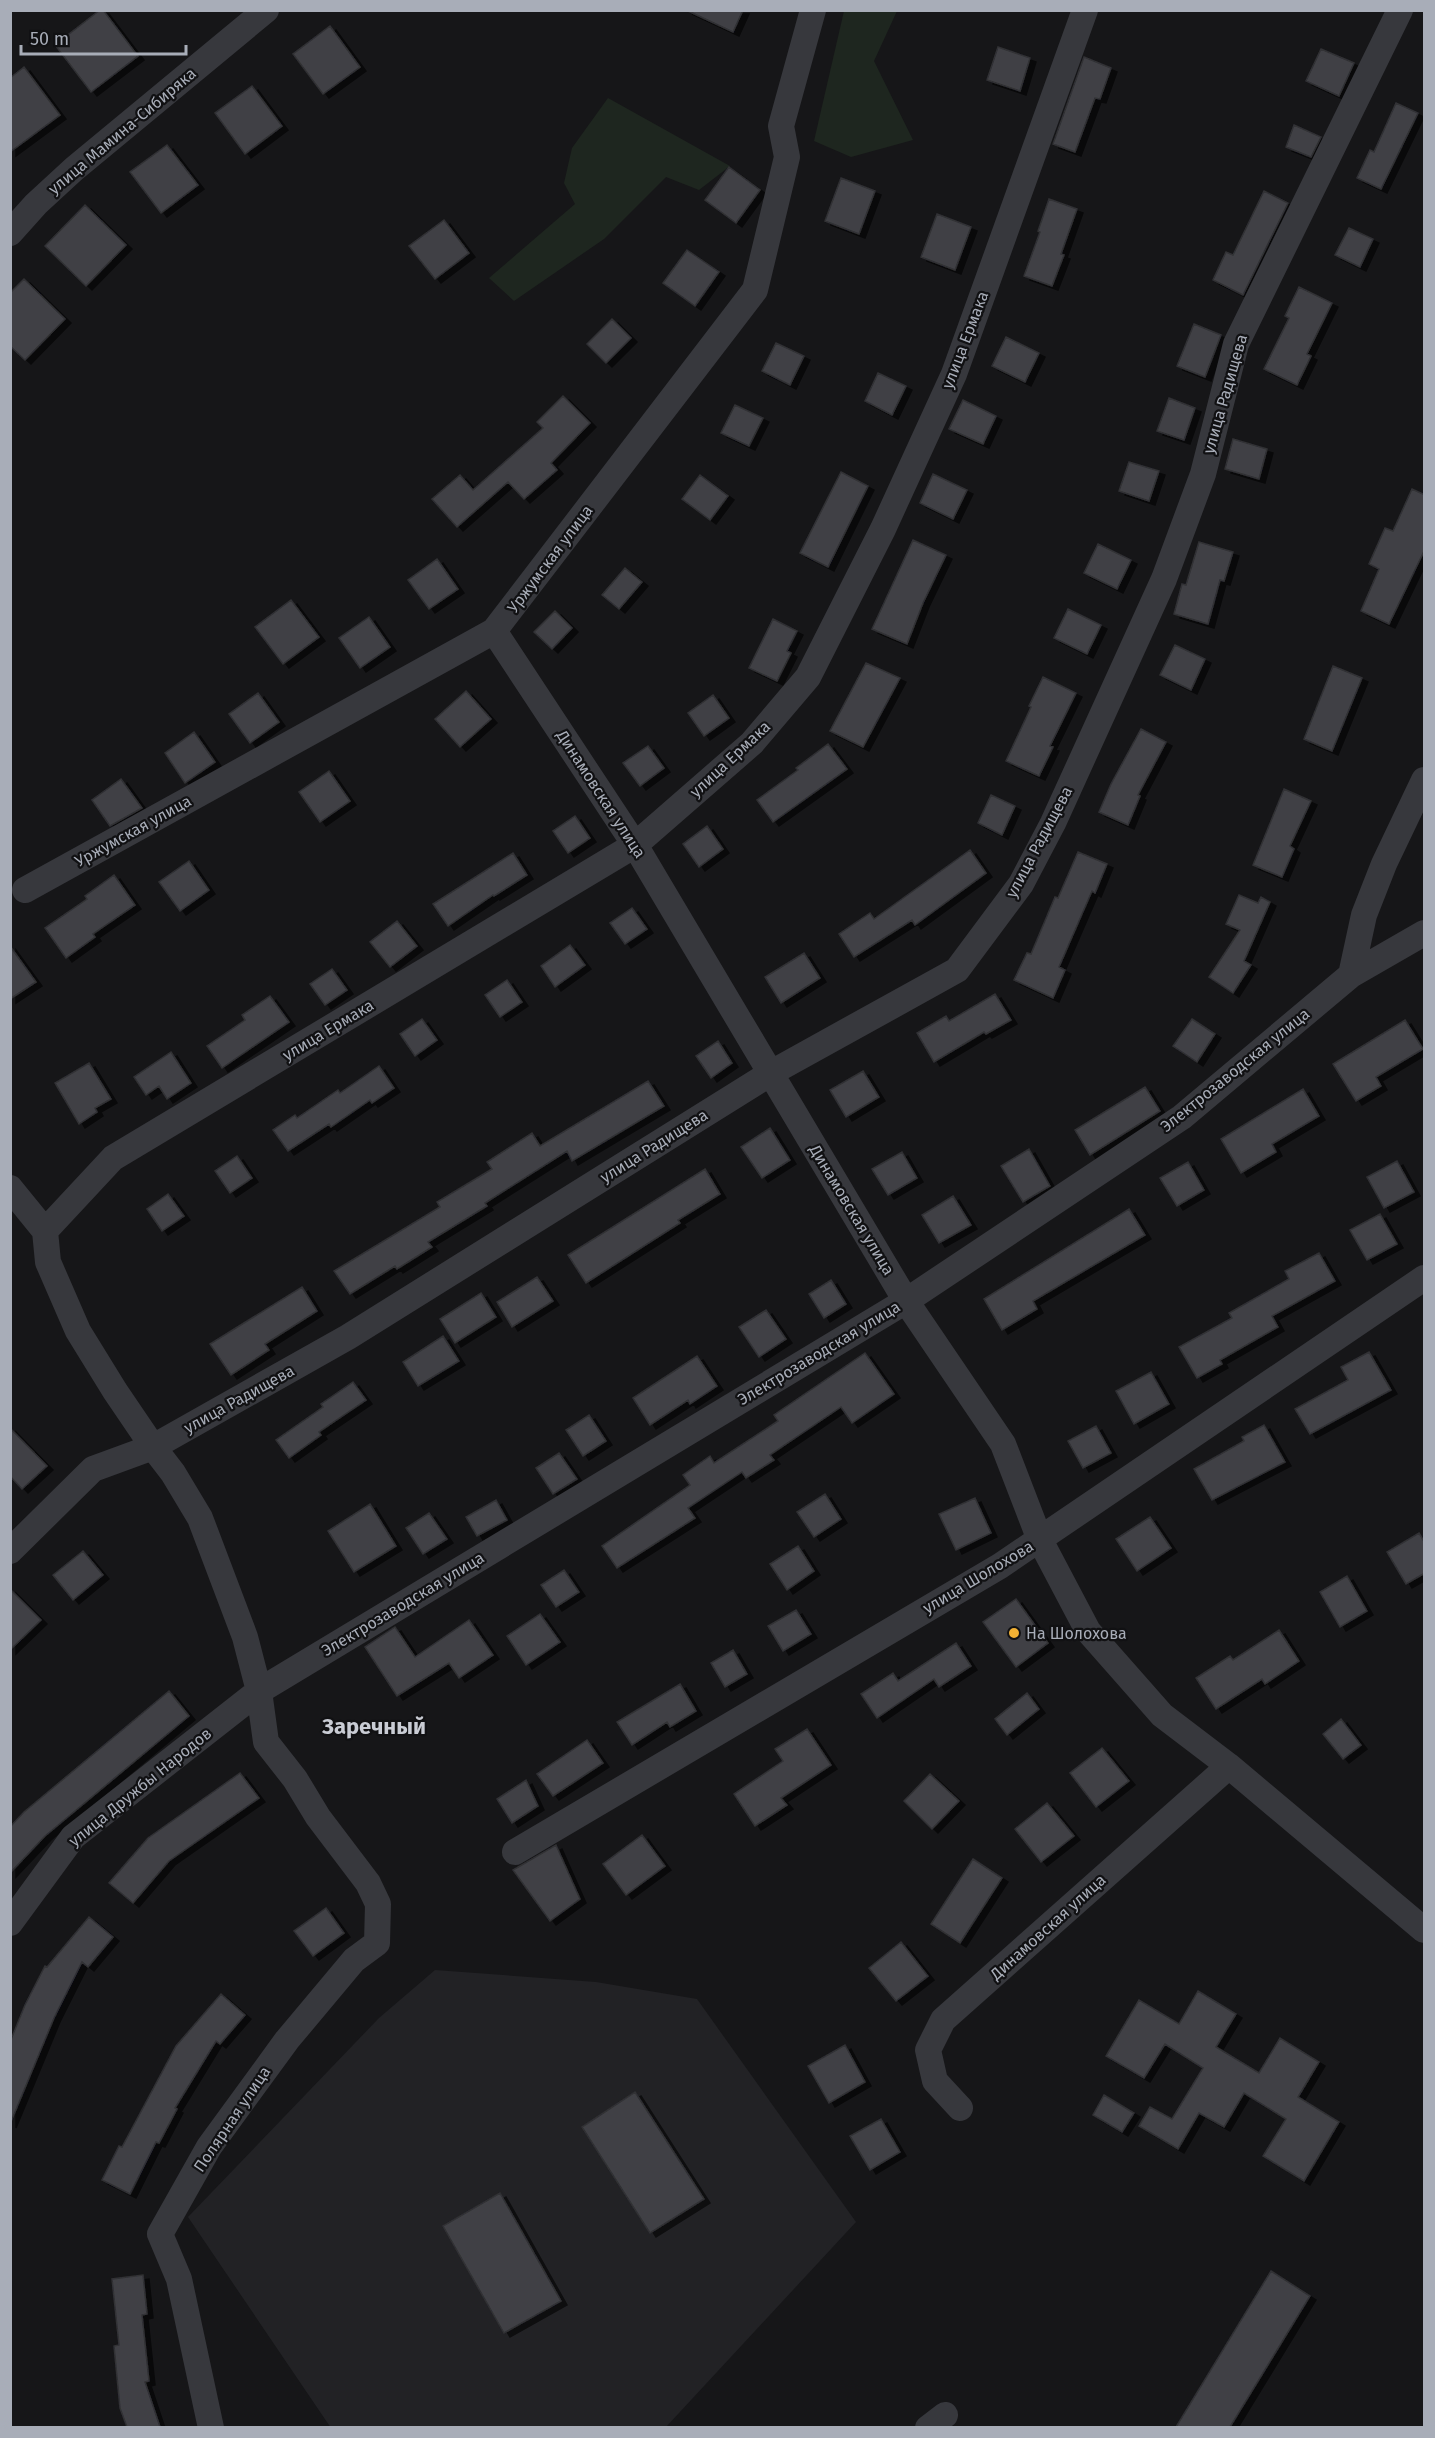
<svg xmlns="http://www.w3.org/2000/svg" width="1435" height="2438" font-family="'Fira Sans',sans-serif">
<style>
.built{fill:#222225}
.green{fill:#1e261f}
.building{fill:#404145;stroke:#303034;stroke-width:1.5;filter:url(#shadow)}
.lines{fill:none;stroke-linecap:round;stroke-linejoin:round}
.minor{stroke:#37383d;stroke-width:26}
.poi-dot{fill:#f2b134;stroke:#111113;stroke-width:2}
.labels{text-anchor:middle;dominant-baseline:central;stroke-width:4.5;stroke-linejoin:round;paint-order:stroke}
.street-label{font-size:16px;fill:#a8adb8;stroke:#111113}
.poi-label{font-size:16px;fill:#a8adb8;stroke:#111113;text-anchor:start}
.district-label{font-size:22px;font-weight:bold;fill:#c9ccd4;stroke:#111113}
</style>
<defs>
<filter id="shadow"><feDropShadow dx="6" dy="4" stdDeviation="0" flood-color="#0009"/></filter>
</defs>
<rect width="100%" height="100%" fill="#161618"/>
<path class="built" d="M435,1970l161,12 101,17 159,223 -190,205 -335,1 -143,-211 191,-199z"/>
<path class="green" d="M844,11h53l-23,50 39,79 -62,17 -37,-16z
M608,98l122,68 -31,24 -33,-13 -62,62 -90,62 -25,-23 86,-74 -11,-21 8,-35z"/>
<path class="building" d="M100,10h3l35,46 -47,36 -36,-47z
M686,10h57l-10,22z
M330,26l30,41 -37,27 -30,-40z
M998,47l32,11 -10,33 -33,-11z
M1321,49l33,14 -15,33 -33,-15z
M1084,57l27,11 -11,31 -5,-1 -20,54 -22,-8z
M24,67l36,48 -50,37v-74z
M252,86l30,40 -37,28 -30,-41z
M1396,103l22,10 -37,76 -24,-11 13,-28 4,2z
M1294,125l27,12 -10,20 -25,-10z
M167,145l31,40 -37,28 -31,-41z
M729,167l31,23 -24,33 -31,-23z
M841,178l34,13 -16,43 -34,-13z
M1264,191l24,12 -45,92 -30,-15 13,-28 7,3z
M1049,199l28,10 -16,45 3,1 -12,31 -28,-10 16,-44 -2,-1z
M85,205l41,40 -40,41 -41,-40z
M937,214l34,13 -16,43 -34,-13z
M444,220l25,33 -34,26 -26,-33z
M1349,228l24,11 -13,28 -25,-12z
M687,250l32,22 -24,34 -32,-23z
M24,279l41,40 -40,41 -15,-14v-53z
M1299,287l33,16 -25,51 4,2 -14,29 -33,-16 25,-51 -4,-2z
M612,319l19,19 -25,25 -19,-19z
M1194,324l27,11 -16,42 -28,-11z
M1006,337l33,16 -14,29 -33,-16z
M776,343l28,13 -14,29 -28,-14z
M878,373l28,13 -14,29 -27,-14z
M563,396l27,27 -39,40 6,7 -33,29 -16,-17 -51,45 -25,-28 28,-24 13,15 70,-62 -6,-6z
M1169,398l26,10 -11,32 -27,-9z
M963,400l33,16 -13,28 -34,-15z
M735,405l28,13 -14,28 -28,-13z
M1233,439l34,10 -8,30 -34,-10z
M1129,462l30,9 -10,30 -30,-10z
M841,472l27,14 -40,81 -28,-14z
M933,474l34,16 -14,29 -33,-16z
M700,475l28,21 -18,24 -28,-21z
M1412,489l13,6v54l-36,75 -28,-13 18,-42 -10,-5 16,-36 8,3z
M913,540l33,15 -23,48 -16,41 -35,-15z
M1199,542l34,10 -9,29 -4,-1 -12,44 -34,-10 8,-30 4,1z
M1098,544l33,16 -14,29 -33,-16z
M437,559l21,30 -29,20 -21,-29z
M625,568l17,14 -23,27 -17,-14z
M291,600l28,37 -36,27 -28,-37z
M1068,609l33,16 -14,29 -33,-16z
M555,611l17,17 -20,21 -18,-17z
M369,617l21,30 -30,21 -21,-30z
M773,619l24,12 -10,20 4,2 -14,28 -28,-13z
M1175,645l30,14 -14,31 -31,-15z
M866,663l34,15 -37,69 -33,-16z
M1333,666l29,12 -30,73 -28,-12z
M1043,677l33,16 -26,53 3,1 -14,29 -33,-15 25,-54 -2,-1z
M466,691l25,28 -31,28 -25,-28z
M258,693l21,29 -29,21 -21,-29z
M713,695l16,23 -25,18 -16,-23z
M1141,729l25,13 -28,53 2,1 -12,29 -29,-13 12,-28z
M194,732l21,30 -30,21 -20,-30z
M828,744l19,25 -74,53 -16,-22 41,-30 -2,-2z
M648,746l16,22 -24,18 -17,-23z
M329,771l21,30 -30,21 -21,-30z
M121,779l21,29 -32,18 -18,-26z
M1284,789l27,12 -21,45 4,3 -12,28 -29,-12z
M991,795l24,11 -13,29 -24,-12z
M575,816l15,22 -22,15 -15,-22z
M707,826l16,23 -24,18 -16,-23z
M970,850l16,23 -71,52 -3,-5 -58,37 -15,-23 31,-21 4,6z
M1078,852l29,12 -12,29 -3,-2 -33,76 6,3 -12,28 -39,-18 13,-27 4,1 24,-57 3,1z
M513,853l14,22 -33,21 -1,-1 -45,31 -15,-22z
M189,861l20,29 -29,21 -21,-29z
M114,875l21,30 -42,29 2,3 -29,21 -21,-30 42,-29 -2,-3z
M1239,895l19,8 3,-6 9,5 -26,59 7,4 -18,28 -24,-16 31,-47 -14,-6z
M632,908l15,21 -22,15 -15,-21z
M397,921l20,25 -27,21 -20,-25z
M570,945l15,20 -30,22 -14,-21z
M10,946l26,36 -26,17z
M804,953l16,25 -39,25 -16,-26z
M332,969l15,21 -22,15 -15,-21z
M507,980l15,22 -22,15 -15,-22z
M995,994l16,26 -25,14 -2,-2 -50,30 -17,-29 29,-17 3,5z
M270,996l19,26 -67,46 -15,-22 38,-26 -3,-5z
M422,1019l15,21 -22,16 -15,-22z
M1192,1019l23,15 -18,28 -24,-16z
M1405,1020l18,29 -47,28 5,9 -25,15 -23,-37z
M718,1041l14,22 -21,15 -15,-22z
M171,1052l20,31 -24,16 -8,-13 -13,9 -12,-18z
M89,1063l22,36 -16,9 2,4 -18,12 -24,-41z
M379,1066l15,22 -22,15 -2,-3 -39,27 -2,-3 -41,27 -15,-21 22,-15 2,3 41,-28 2,3z
M863,1071l16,26 -33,20 -16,-27z
M648,1081l16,25 -92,55 -5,-10 -82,52 2,3 -59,36 4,5 -35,22 -2,-3 -45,28 -16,-23 106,-64 -3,-5 55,-33 -5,-7 45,-29 8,13z
M1145,1087l15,24 -70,44 -15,-25z
M1303,1089l16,27 -47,28 4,8 -35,21 -20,-34z
M770,1128l20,32 -28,18 -21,-31z
M1029,1149l21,37 -27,16 -22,-36z
M902,1152l15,26 -29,17 -16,-26z
M237,1156l15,22 -22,15 -15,-22z
M1397,1161l17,31 -30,16 -17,-31z
M1188,1162l16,28 -27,16 -17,-28z
M705,1169l15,25 -42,26 2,3 -94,60 -18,-28z
M168,1194l16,22 -22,15 -15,-22z
M953,1196l18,29 -32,18 -17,-28z
M1129,1209l16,26 -112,66 4,8 -35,21 -18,-31z
M1380,1214l17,30 -30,16 -17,-30z
M1319,1253l16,28 -63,35 6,11 -58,33 2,4 -25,14 -18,-31 53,-29 -3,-5 60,-34 -4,-8z
M537,1277l16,24 -41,26 -15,-25z
M831,1280l15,24 -22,14 -15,-24z
M302,1287l15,24 -52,33 4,6 -38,25 -21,-31z
M481,1293l15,24 -41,26 -15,-24z
M766,1310l20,29 -27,18 -20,-30z
M443,1336l16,25 -41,25 -15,-24z
M1369,1352l22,38 -81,44 -15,-25 53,-29 -7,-13z
M865,1353l29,41 -42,29 -11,-16 -71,48 4,5 -28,18 -4,-6 -54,36 7,10 -78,50 -15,-22 88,-61 -7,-10 27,-19 4,7 64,-42 -4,-6z
M697,1356l20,30 -27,18 -2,-4 -38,25 -17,-27z
M1151,1372l18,32 -35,20 -18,-33z
M353,1382l13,18 -47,32 2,3 -32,23 -13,-18 47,-33 -2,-3z
M589,1415l17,26 -23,15 -17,-26z
M1264,1425l21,37 -73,38 -18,-31 50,-28 -2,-4z
M1096,1426l15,27 -28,15 -15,-27z
M10,1428l37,38 -25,23 -12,-13z
M559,1453l18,26 -24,15 -17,-26z
M825,1494l16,25 -27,18 -17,-25z
M975,1498l16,35 -35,17 -17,-36z
M496,1500l11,20 -30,16 -11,-19z
M370,1504l26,42 -42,26 -26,-41z
M429,1513l18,26 -24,15 -17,-26z
M1150,1517l21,31 -34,23 -21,-32z
M1419,1533l6,10v30l-19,11 -19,-32z
M798,1546l16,25 -27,19 -17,-26z
M83,1551l20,24 -30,25 -20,-25z
M564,1570l15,22 -23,15 -15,-22z
M1347,1576l20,35 -27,16 -20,-35z
M10,1589l31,31 -31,30z
M1016,1599l32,44 -32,24 -33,-45z
M796,1610l15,24 -28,17 -15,-25z
M540,1614l20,28 -34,23 -19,-29z
M469,1620l24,35 -34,23 -10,-15 -52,33 -32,-49 30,-20 20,30z
M1279,1630l20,31 -34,23 -3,-5 -46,30 -20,-31 34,-22 3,4z
M956,1643l15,23 -32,21 -5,-8 -57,39 -16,-24 32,-21 5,8z
M733,1650l14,24 -22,13 -14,-24z
M680,1684l16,27 -26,16 -3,-5 -35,23 -15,-23z
M169,1691l20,25 -144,120 -35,37v-46l14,-15z
M1027,1693l12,16 -32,26 -12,-16z
M1341,1719l20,26 -18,14 -20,-25z
M807,1729l24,36 -50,33 6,7 -32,21 -21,-32 49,-33 -8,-12z
M587,1740l16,23 -50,33 -16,-22z
M1102,1748l27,33 -33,26 -26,-34z
M240,1773l19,25 -90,63 -36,42 -24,-20 39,-45z
M930,1774l29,27 -27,28 -28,-28z
M526,1780l12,26 -26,17 -15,-24z
M1047,1803l27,33 -33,26 -26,-33z
M642,1835l23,31 -39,29 -23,-31z
M556,1845l24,54 -30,22 -37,-51z
M973,1859l29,19 -42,65 -29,-19z
M326,1908l18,25 -31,23 -19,-25z
M89,1917l24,20 -25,30 -6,-5 -28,56 -44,106v-82l15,-37 20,-39 2,1z
M901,1942l27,34 -32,25 -27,-33z
M1198,1991l38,23 -20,33 43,26 21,-35 39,24 -21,35 41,25 -35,59 -41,-25 23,-37 -42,-26 -20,34 -25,-14 -21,36 -39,-23 11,-19 22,12 31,-51 -38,-24 -21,34 -38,-22 33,-56 40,24z
M221,1994l24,21 -25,29 -4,-3 -41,67 2,1 -18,34 -3,-1 -26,52 -28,-14 17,-34 3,1 54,-101z
M845,2045l20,37 -36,21 -21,-37z
M635,2092l69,107 -54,34 -68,-106z
M1104,2095l30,18 -12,19 -29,-17z
M881,2119l19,33 -30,18 -20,-34z
M500,2193l61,108 -57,32 -61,-107z
M1271,2271l39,25 -80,131h-54z
M143,2275l4,39 -5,1 7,66 -4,1 15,45h-33l-7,-19 -6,-62 5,-1 -7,-66z"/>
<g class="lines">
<path class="minor" d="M10,233l26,-29 38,-35 192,-159
M494,631l141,214 271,456 97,143 37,96 48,91 74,84 67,51 195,164
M25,890l469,-259 261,-341 32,-133 -6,-31 32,-116
M1351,975l13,-60 20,-51 40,-84
M10,1188l35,43 3,31 30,69 37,60 38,56 20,26 27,45 45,119 14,54 7,51 29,37 23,38 50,66 10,21 -1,39 -23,17 -67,80 -78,107 -49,87 19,45 32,149
M45,1231l68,-73 522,-313 117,-102 56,-66 75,-148 71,-155 131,-364
M10,1551l83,-82 60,-22 195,-110 423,-264 186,-103 64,-86 32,-61 111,-244 39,-105 33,-130 164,-334
M515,1852l485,-286 424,-288
M10,1923l63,-86 186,-146 647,-390 276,-184 169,-142 73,-42
M960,2108l-25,-27 -7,-31 15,-30 286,-254
M928,2428l17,-13"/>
</g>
<circle class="poi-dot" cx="1014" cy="1633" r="6"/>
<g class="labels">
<g class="street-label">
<text transform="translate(122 131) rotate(-40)">улица Мамина-Сибиряка</text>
<text transform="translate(965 340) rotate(-69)">улица Ермака</text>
<text transform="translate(1225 394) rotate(-74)">улица Радищева</text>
<text transform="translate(550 559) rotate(-53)">Уржумская улица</text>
<text transform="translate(730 759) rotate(-43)">улица Ермака</text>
<text transform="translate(601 794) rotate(57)">Динамовская улица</text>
<text transform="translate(133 831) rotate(-29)">Уржумская улица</text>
<text transform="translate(1039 842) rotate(-62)">улица Радищева</text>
<text transform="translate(328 1030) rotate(-31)">улица Ермака</text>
<text transform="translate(1235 1070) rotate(-39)">Электрозаводская улица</text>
<text transform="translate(654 1146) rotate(-32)">улица Радищева</text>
<text transform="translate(852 1210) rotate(59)">Динамовская улица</text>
<text transform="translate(819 1353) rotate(-31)">Электрозаводская улица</text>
<text transform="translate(239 1399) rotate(-29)">улица Радищева</text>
<text transform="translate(978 1577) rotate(-31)">улица Шолохова</text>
<text transform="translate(403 1604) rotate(-31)">Электрозаводская улица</text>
<text transform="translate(140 1787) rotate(-39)">улица Дружбы Народов</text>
<text transform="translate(1048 1927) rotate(-42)">Динамовская улица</text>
<text transform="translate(232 2119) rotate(-56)">Полярная улица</text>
</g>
<g class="poi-label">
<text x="1026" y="1633">На Шолохова</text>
</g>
<g class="district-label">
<text x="374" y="1726">Заречный</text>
</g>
</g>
<rect width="1435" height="2438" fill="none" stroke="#a8adb8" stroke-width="24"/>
<path d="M21 45v9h165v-9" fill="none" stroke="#a8adb8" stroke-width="3"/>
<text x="30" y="45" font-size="18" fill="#a8adb8" stroke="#111113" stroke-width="4.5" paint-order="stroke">50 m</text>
</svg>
